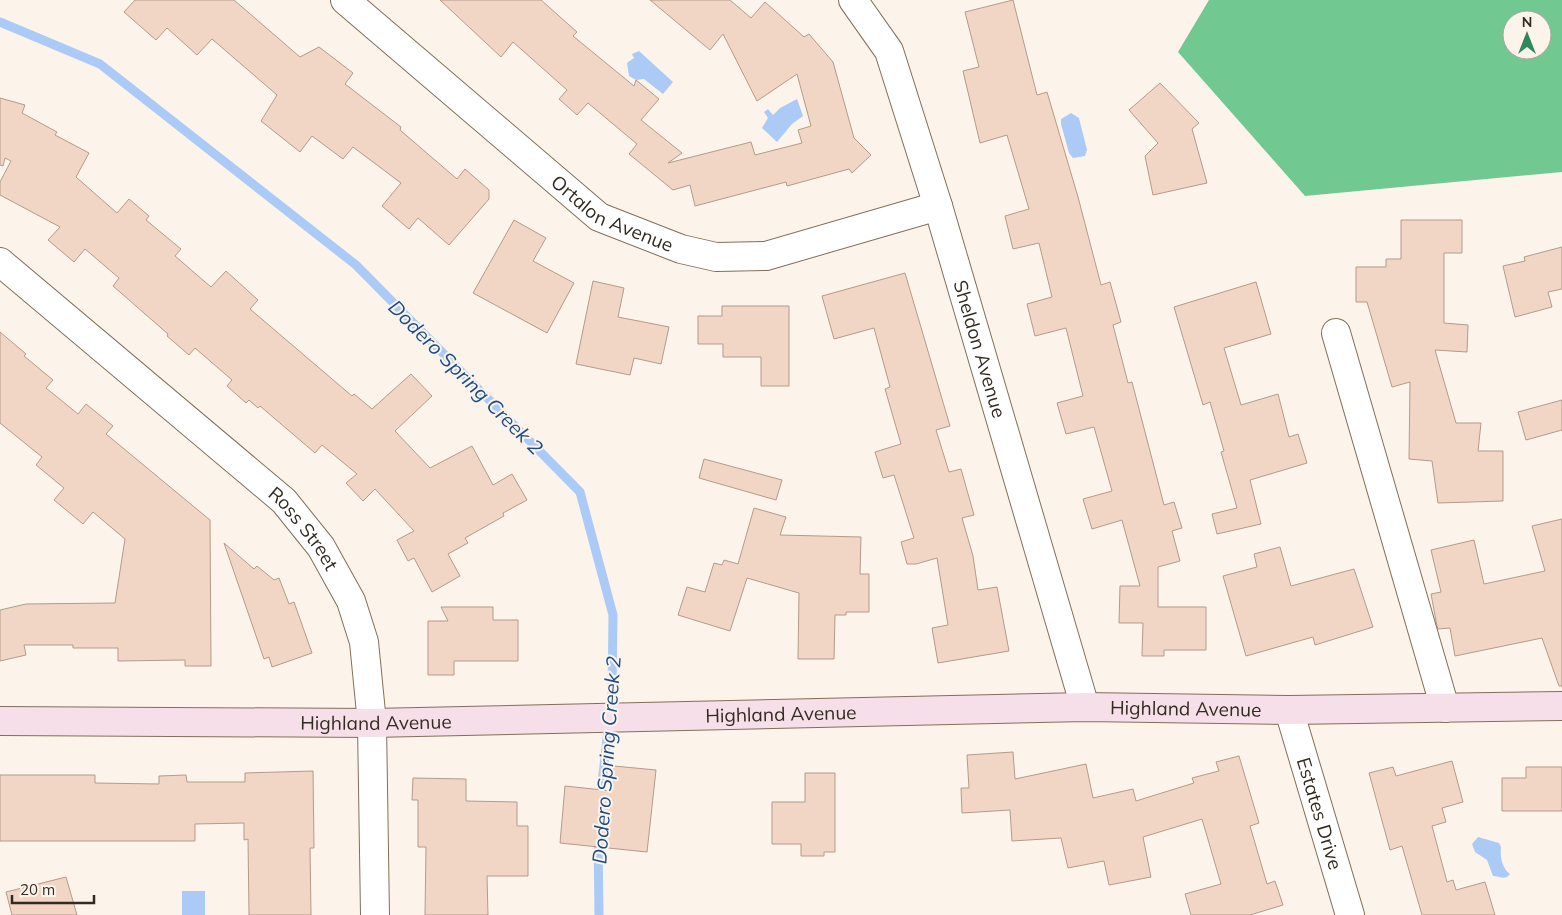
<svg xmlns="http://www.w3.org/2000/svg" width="1562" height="915" font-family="Mulish,sans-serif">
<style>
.forest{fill:#71c890;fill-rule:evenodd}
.water{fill:#abcbf6}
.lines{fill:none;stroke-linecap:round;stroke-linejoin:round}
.stream{stroke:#abcbf6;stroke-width:9}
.building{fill:#f2d6c5;stroke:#b49a89}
.street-casing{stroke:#806f58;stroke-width:30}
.secondary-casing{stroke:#806f58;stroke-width:30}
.street{stroke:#fff;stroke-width:28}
.secondary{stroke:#f6dfe9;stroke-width:28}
.labels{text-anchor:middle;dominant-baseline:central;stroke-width:4;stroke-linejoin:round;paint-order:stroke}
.street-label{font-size:19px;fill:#322b21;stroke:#fcf4ea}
.water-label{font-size:20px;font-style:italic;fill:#1a4c8c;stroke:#fcf4ea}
</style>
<rect width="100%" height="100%" fill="#fcf4ea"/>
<path class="forest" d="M1209,0h353v172l-257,24 -127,-144zM1512,20h30v30h-30z"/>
<path class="water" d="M639,51l34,31 -10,12 -19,-15 -8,1 -7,-4 -2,-13 7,-5 -2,-4z
M797,99l6,17 -11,8 -15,18 -15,-14 6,-10 -4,-6 4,-3 5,6 7,-7z
M1071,113l8,5 8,32 -2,6 -12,2 -4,-5 -8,-29v-5z
M1478,837l21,6 2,4c-1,10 1,21 9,27 -5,7 -11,2 -17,2l-6,-16 -12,-8 -3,-8z
M182,891h23v24h-23z"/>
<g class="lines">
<path class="stream" d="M0,22l100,42 256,201 224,227 33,123 -1,80 -12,106
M598,837l1,78"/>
</g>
<path class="building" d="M135,0h99l66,57 19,-10 34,26 -8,11 56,43 -1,3 57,49 8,-10 24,21v9l-40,46 -31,-27 -9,11 -27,-23 19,-23 -48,-36 -10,12 -31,-23 -12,16 -39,-31 16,-26 -65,-56 -15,16 -30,-27 -11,12 -32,-28z
M440,0h101l36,32 -4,4 61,50 2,-6 23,19 -18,21 41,33 -14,10 83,-21 4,13 47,-12 -4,-13 13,-4 -14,-52 -40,27 -34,-67 -13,16 -60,-50h80l21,18 14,-16 39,35 5,-3 24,28 21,76 17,17 -19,18 -3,-4 -62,17 -1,-4 -91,24 -5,-21 -17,5 -44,-36 8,-10 -49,-41 -11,12 -18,-16 8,-9 -54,-48 -12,15z
M1013,0l24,95 10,-3 31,105 23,88 9,-3 11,40 -8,3 15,58 4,-1 32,123 10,-3 8,26 -10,3 8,30 -22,6v40h48v43h-42v6h-22l1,-33h-24l1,-37h20l-18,-66 -30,9 -9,-30 29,-8 -18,-64 -28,7 -9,-31 26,-7 -17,-68 -31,8 -8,-32 25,-7 -13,-54 -26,6 -8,-33 24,-7 -22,-74 -27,8 -17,-72 16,-4 -14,-55z
M1160,83l39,40 -7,6 15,54 -54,12 -8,-39 13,-13 -29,-33z
M0,98l25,7 -3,8 35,19 -2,3 34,18 -13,24 41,36 12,-14 20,17 -3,4 35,29 -6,7 36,31 15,-16 32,29 -8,9 102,87 2,-2 18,15 39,-35 21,22 -37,35 35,37 42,-22 21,39 19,-11 15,26 -24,13 1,3 -39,22 3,5 -20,11 12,22 -28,16 -18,-34 -6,3 -11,-21 17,-9 -39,-42 -12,12 -17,-18 11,-9 -35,-29 -7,8 -55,-47 -2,2 -9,-8 -3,3 -19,-17 5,-6 -37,-32 -6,7 -22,-19 1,-2 -55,-48 6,-8 -34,-29 -11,13 -26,-22 12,-13 -60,-32v-13l11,-21 -6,-3 -2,8 -3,-1z
M514,220l32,18 -13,23 41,22 -27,50 -74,-40z
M1401,220h61v33h-18v70l24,2 -1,27 -32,-2 21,73h25l-3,28h25v50l-65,2 -6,-42 -23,-2 1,-77 -18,5 -25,-85h-11v-35h30v-8h15z
M1562,247v42l-14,3 4,15 -37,10 -12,-51 22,-5 -1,-4z
M905,273l45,153 -14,4 13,42 12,-3 13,46 -12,3 11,38 5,34 19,-3 12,64 -71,12 -6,-35 16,-3 -11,-67 -21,6h-9l-6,-22 13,-4 -20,-63 -11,3 -8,-26 26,-8 -16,-55 5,-2 -16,-59 -40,11 -12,-43z
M593,281l31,7 -6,29 51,10 -8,37 -27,-6 -4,17 -54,-11z
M1256,282l15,52 -47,14 17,57 37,-11 11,43 9,-3 9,29 -57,17 11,44 -44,10 -5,-20 25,-6 -16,-56 3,-1 -14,-49 -7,3 -29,-98z
M722,306h67v80h-28v-29h-38v-13h-25v-28h24z
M0,332l26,22 -2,2 29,24 -7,8 32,26 8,-10 27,22 -7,8 104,86 1,146h-26v-6l-67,1v-13h-45v-3h-49l2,10 -26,6v-51l26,-6 89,-1 10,-64 -32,-27 -10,12 -29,-24 10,-12 -28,-23 6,-8 -42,-34z
M1562,400v30l-36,10 -8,-28z
M704,459l78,21 -6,20 -77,-22z
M754,508l32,9 -6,18 81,2 -1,37h9v38h-23v3h-11l-1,44h-36l1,-66 -52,-15 -17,53 -52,-16 9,-28 18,5 9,-29 8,2 2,-5 14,4z
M1562,519v167h-3l-17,-48 -87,18 -5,-28 -12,1 -1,-3 -6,-32 10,-2 -10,-42 43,-10 10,44 61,-13 -13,-45z
M224,543l30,26 3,-3 17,14 5,-2 10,26 5,-2 18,51 -40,14 -3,-10 -5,2z
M1280,547l11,39 63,-17 19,58 -58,18 -2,-8 -67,19 -23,-80 34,-9 -3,-13z
M441,607h52v13h25v41h-64v14h-26v-54h20z
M1013,752l2,27 71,-15 7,34 40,-9 3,12 58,-18 -2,-5 27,-7 -3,-9 23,-6 20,67 -9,3 17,58 8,-3 8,24 -33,10h-59l-6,-21 36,-10 -19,-65 -59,18 8,40 -42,8 -5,-24 -36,7 -7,-30 -49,3 -2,-31 -48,3 -1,-25h8l-2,-33z
M1452,761l11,41 -21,6 4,14 -14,4 15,56 6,-2 3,10 29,-8 10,33h-73l-20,-69 -12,4 -21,-77 24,-6 3,9z
M614,766l42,4 -9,82 -87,-9 5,-57 47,5z
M1526,767h36v44h-60v-33h24z
M313,771l1,77h-4l1,67h-62l-1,-76 -4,1v-17l-49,1v17h-195v-66h95v8l64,1v-8l27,-1 1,7h58v-9z
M805,773h30v79h-11v4h-23v-12h-29v-42h33z
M413,778l53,1v22l51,1v24h11v50h-41l1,39h-63l1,-68h-8v-47h-6z
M66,877l11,38h-65l-6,-23z"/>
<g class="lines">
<defs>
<g id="street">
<path id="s1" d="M345,0l254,217 82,32 35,8 50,-1 172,-50"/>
<path id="s2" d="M853,0l36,51 49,155 147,501"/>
<path id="s3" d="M0,262l284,239 37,46 30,54 13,41 8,81 3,192"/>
<path d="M1336,333l109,375"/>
<path id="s4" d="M1289,710l61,205"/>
</g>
<g id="secondary">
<path id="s5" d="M0,721l372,2 713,-16 204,3 273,-4"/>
</g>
</defs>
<use href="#street" class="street-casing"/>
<use href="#secondary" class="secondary-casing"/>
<use href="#street" class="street"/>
<use href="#secondary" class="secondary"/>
</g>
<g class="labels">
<g class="street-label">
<text stroke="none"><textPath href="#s1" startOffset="344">Ortalon Avenue</textPath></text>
<text stroke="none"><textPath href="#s2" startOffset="374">Sheldon Avenue</textPath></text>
<text stroke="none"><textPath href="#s3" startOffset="405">Ross Street</textPath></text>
<text stroke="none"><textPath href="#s5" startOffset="1186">Highland Avenue</textPath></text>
<text stroke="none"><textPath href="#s5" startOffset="781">Highland Avenue</textPath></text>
<text stroke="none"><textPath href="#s5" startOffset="376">Highland Avenue</textPath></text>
<text stroke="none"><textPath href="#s4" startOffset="108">Estates Drive</textPath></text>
</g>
<g class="water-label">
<text transform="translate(466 377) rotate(45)">Dodero Spring Creek 2</text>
<text transform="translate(606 760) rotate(-86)">Dodero Spring Creek 2</text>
</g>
</g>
<g transform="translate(1527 35)"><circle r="24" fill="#fcf4ea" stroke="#aba49a"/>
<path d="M0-4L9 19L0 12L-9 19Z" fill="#2f885d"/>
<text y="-8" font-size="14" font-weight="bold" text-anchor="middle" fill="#322b21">N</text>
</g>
<path d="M12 895v8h82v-8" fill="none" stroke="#322b21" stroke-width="2.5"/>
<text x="20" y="895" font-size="15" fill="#322b21" stroke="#fcf4ea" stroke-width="4" paint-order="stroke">20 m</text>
</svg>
